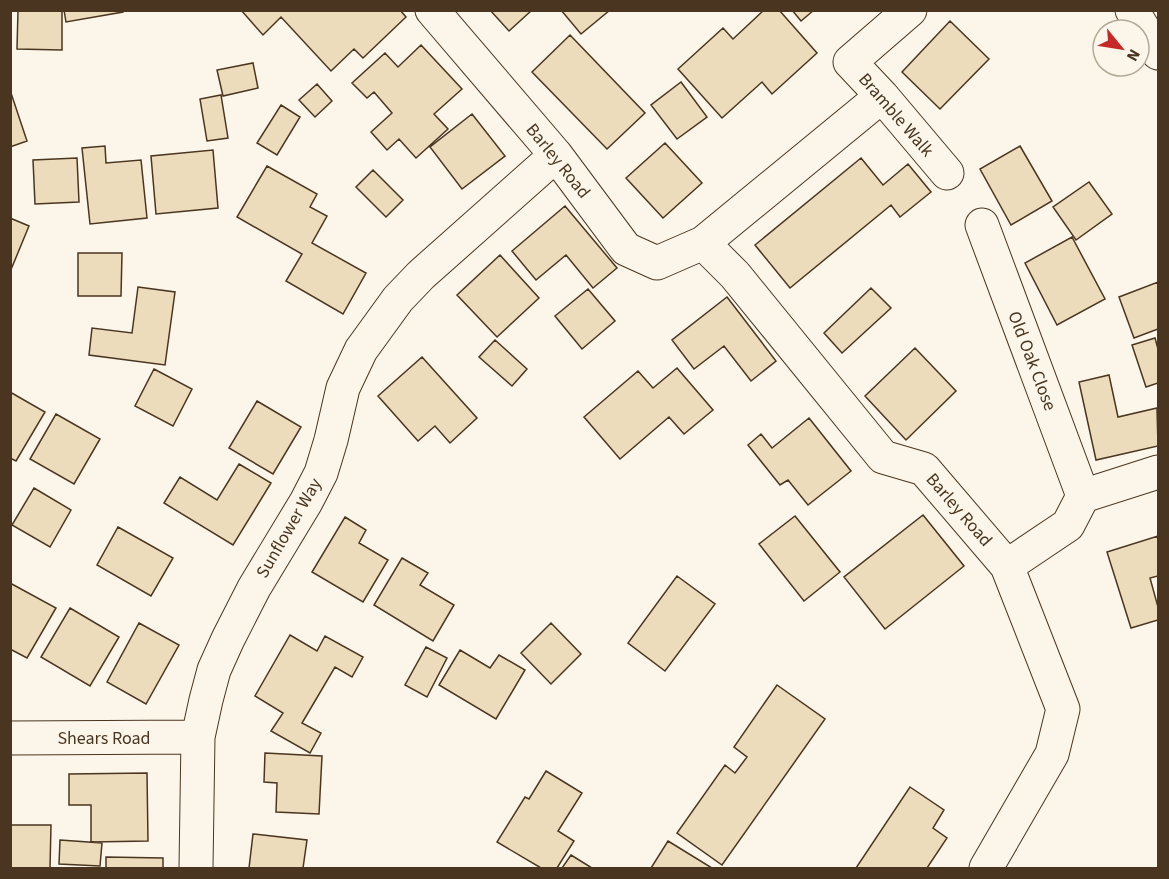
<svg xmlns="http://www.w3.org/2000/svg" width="1169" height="879" font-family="'Source Sans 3',sans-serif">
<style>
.building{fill:#ecdcbc;stroke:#4a3520;stroke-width:1.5}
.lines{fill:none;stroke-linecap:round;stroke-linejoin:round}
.minor-casing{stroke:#4a3520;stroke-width:35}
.minor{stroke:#fbf6e9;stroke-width:33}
.labels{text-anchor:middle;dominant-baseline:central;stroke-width:4.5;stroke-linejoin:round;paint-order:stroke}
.street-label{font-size:18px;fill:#4a3520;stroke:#fbf6e9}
</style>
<rect width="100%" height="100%" fill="#fbf6e9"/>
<path class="building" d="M18,10h44v40l-45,-1z
M64,10h59v2l-57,10z
M241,10h159l6,7 -43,41 -9,-9 -23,22 -50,-54 -18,18z
M490,10h42l-23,21z
M561,10h49l-29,24z
M764,10h15l38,43 -45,41 -10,-12 -40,36 -44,-49 45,-41 10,11z
M792,10h22l-13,11z
M950,21l39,38 -49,50 -38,-37z
M570,35l75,78 -38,36 -75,-77z
M421,45l41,44 -28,25 14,15 -32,29 -17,-19 -12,11 -16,-18 21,-19 -18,-21 -7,6 -15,-15 33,-30 13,14z
M253,63l5,25 -35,8 -6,-26z
M681,82l26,35 -30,22 -26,-34z
M317,84l15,17 -17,16 -16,-17z
M10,90l17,51 -17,6z
M221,95l7,43 -21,3 -7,-42z
M281,105l19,12 -23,38 -20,-12z
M472,114l33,42 -43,33 -32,-42z
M665,143l37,40 -39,35 -37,-40z
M105,146l1,17 35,-3 6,58 -57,6 -8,-76z
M1020,146l32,55 -41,24 -31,-56z
M213,150l5,58 -62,6 -5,-58z
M77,158l2,44 -44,2 -2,-44z
M861,158l22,27 25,-21 23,28 -31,25 -9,-12 -101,83 -35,-43z
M267,166l50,28 -7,13 17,9 -15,27 54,30 -23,41 -57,-33 16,-27 -65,-37z
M373,170l30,30 -17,17 -30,-30z
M1089,182l23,32 -36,26 -23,-33z
M565,206l52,62 -24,20 -27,-33 -30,25 -24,-29z
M10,218l19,8 -19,46z
M1072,237l33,62 -48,26 -32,-62z
M78,253h44l-1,43h-43z
M500,255l39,43 -42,39 -40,-42z
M1158,282v47l-24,9 -15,-41z
M138,287l37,5 -10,73 -76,-10 3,-27 40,5z
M871,288l20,20 -49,45 -18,-20z
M588,289l27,32 -33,28 -27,-33z
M727,297l49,64 -25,20 -27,-35 -30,23 -22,-29z
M1155,338l3,11v34l-12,4 -14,-42z
M495,340l32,29 -15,17 -33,-29z
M915,348l41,43 -50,49 -41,-44z
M422,357l55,61 -27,25 -15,-17 -17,15 -40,-45z
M677,368l36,42 -29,24 -15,-17 -49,42 -36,-42 54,-46 15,17z
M154,369l38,20 -19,37 -38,-20z
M1109,375l9,42 39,-9 1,38 -62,14 -17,-78z
M10,392l35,20 -29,49 -6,-3z
M257,401l44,26 -28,47 -44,-26z
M56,414l44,25 -26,45 -44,-25z
M809,418l42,53 -43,34 -20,-25 -8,5 -32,-40 13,-11 11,14z
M239,464l32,19 -38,62 -69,-42 16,-26 37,23z
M34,488l37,22 -21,37 -38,-22z
M923,515l41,51 -79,63 -41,-52z
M795,516l45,56 -36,29 -45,-57z
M345,517l21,13 -7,13 29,17 -25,42 -51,-30z
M118,527l55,31 -22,38 -54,-31z
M1158,536v40l-8,2 8,29v13l-27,8 -24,-76z
M402,558l26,15 -8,12 34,20 -21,36 -59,-36z
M677,576l38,28 -50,67 -37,-28z
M10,583l46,25 -29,50 -17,-9z
M70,608l49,29 -29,49 -49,-29z
M139,623l40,22 -33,59 -39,-22z
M551,623l30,31 -30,30 -30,-31z
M290,635l27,16 8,-15 38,21 -11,20 -17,-10 -33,56 19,10 -11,20 -39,-22 12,-18 -28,-17z
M426,647l21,11 -20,39 -22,-12z
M460,650l30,18 9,-13 26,15 -29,49 -57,-34z
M777,685l48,34 -103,146 -45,-32 48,-68 10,8 12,-16 -13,-10z
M265,753l57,3 -3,58 -43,-2 1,-29 -13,-1z
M546,771l36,22 -24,38 16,10 -17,27h-16l-44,-26 28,-45 4,2z
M147,773l1,68 -57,1v-37h-22v-31z
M910,787l34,23 -11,18 14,10 -20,30h-71z
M10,825h41l-1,43h-40z
M253,834l54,6 -4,28h-54z
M60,840l42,3 -2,23 -41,-2z
M668,841l44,27h-61z
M571,855l21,13h-30z
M106,857l57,1v10h-57z"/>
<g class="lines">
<defs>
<path id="minor" d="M432,10l124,145 70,94 31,14 46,-20 32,32 148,182 41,12 83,97 56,143 -11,45 -66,114
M910,10l-60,52 32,34 65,77
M1132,10l26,43
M982,225l101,271
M703,243l179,-147
M1007,566l61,-41 15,-29 75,-24
M10,738l188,-1
M196,868l2,-131 8,-37 8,-30 14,-31 26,-51 52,-86 15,-29 10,-33 12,-52 18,-38 37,-51 23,-24 135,-120"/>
</defs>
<use href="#minor" class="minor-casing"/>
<use href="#minor" class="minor"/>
</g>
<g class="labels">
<g class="street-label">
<text transform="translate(896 115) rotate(49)">Bramble Walk</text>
<text transform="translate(558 161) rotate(51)">Barley Road</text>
<text transform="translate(1032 361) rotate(69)">Old Oak Close</text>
<text transform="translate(959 510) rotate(49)">Barley Road</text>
<text transform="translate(289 528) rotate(-60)">Sunflower Way</text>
<text x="104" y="738">Shears Road</text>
</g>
</g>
<rect width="1169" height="879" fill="none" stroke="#4a3520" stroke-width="24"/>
<g transform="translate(1121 48) rotate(120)"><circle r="28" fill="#fbf6e9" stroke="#b4a999" stroke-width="1.5"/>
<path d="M0-4.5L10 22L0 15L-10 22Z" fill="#c62828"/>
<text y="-9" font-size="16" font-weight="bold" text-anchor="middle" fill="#4a3520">N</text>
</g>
</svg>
